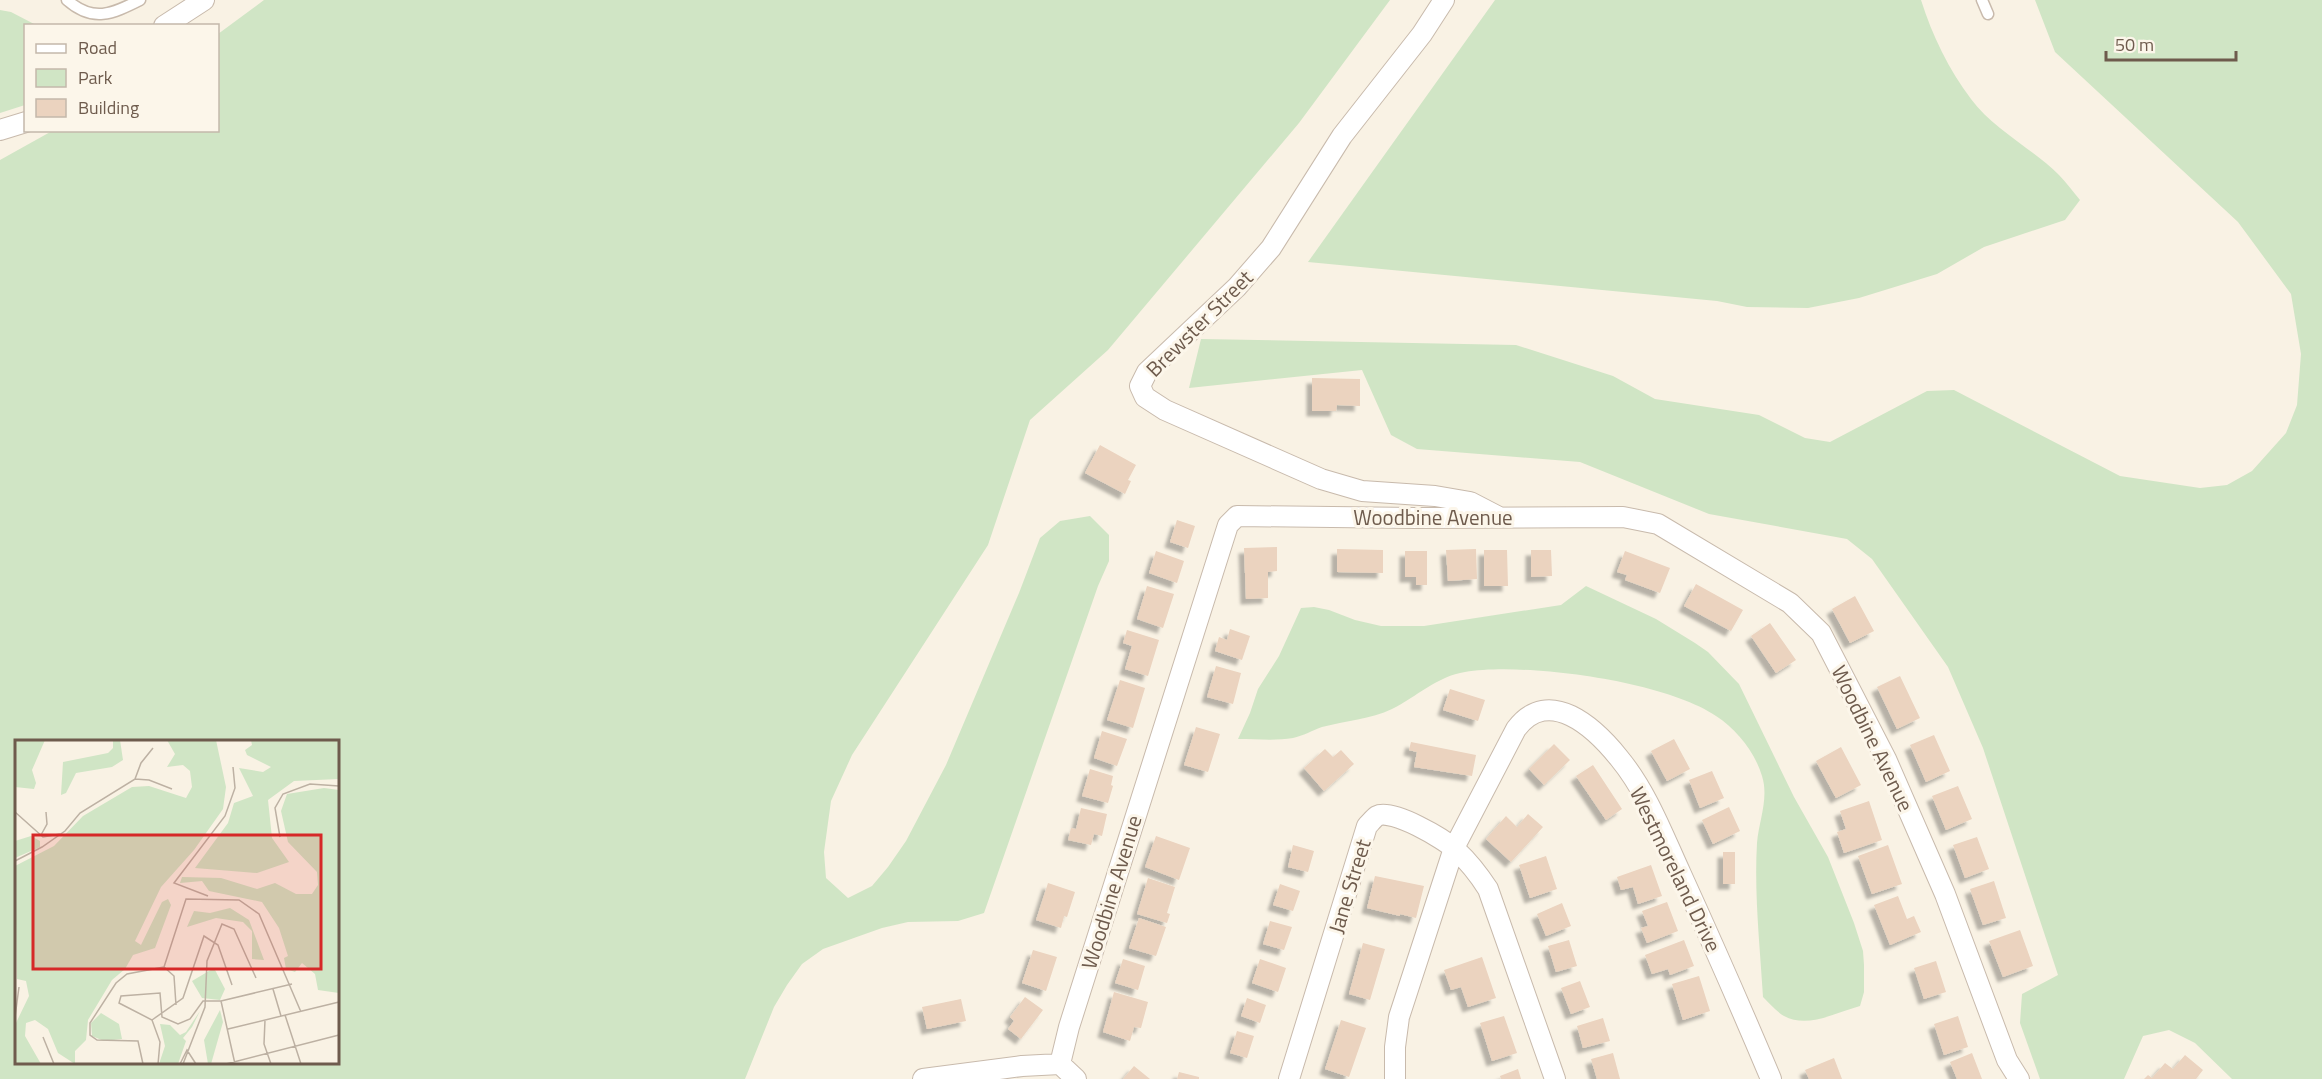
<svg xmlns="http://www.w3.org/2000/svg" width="2322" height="1079" font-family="'Titillium Web',sans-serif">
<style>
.green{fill:#d0e5c5;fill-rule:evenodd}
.building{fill:#ebd3bf;filter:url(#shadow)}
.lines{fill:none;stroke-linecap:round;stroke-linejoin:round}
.lane-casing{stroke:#c8baac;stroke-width:13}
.street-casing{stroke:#c8baac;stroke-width:22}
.lane{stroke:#fff;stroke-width:10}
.street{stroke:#fff;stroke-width:20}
.labels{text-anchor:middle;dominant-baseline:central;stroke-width:6;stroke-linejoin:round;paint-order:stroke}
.street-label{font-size:21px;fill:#6e5b4d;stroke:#fcf6ea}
.inset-road{fill:none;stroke:#bdb1a3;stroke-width:1.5}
.view{fill:#d62828;fill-opacity:0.15;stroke:#d62828;stroke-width:3}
.inset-edge{fill:none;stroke:#6e5b4d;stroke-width:3}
</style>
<defs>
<filter id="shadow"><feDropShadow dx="-5.5" dy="5.5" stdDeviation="1.5" flood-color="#0004"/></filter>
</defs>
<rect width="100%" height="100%" fill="#f9f2e4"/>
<path class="green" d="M264,0h1126l-91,123 -191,227 -78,70 -42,125 -136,210 -21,46 -7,51 2,26 22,20 24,-12 16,-19 18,-26 40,-76 73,-172 21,-55 20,-17 30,-5 19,19v26l-11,25 -114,327 -26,8 -50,1 -26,6 -59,21 -21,15 -15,21 -13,22 -29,72h-745v-919l52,-29 166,-1v-96zM16,742h322v320h-322z
M1495,0h426c11,35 28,70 50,99 22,30 62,50 88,76 8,8 14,17 21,25l-15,20 -81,27 -47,27 -78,24 -51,10 -61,-1 -30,-6 -409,-39z
M2035,0h287v1079h-90l-37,-36 -26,-13 -26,6 -19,43h-84l-20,-56 2,-29 36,-19 -75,-227 -35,-81 -76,-108 -25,-20 -138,-25 -129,-52 -163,-13 -26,-14 -29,-65 -173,18 12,-49 315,6 97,31 42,23 104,16 46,23 25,4 97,-51 27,-1 166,86 80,12 27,-3 25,-14 34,-38 11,-28 4,-51 -10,-60 -53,-72 -183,-170z
M0,10l11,2 25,13 -10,1 -1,79 -25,8z
M1586,586l70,33 39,24 13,9 31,32 55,113 34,60 26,66 9,28 1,14v27l-4,14c-23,6 -52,23 -76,10 -7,-4 -15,-13 -21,-19 -3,-51 -9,-103 -6,-154 2,-23 12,-45 5,-67 -7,-24 -26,-47 -46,-60 -51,-35 -191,-54 -251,-44 -27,4 -49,25 -73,37 -21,10 -47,12 -70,18 -9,3 -19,9 -29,11 -17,3 -37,1 -55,1l12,-26 8,-24 21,-33 22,-48 13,-1 15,3 26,10 26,6h43l137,-21z"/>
<path class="building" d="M1312,378l48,1v27l-23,-1 -1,6h-24z
M1100,445l36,20 -8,15 3,1 -6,13 -40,-21z
M1177,520l18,6 -7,22 -18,-6z
M1277,547v24l-9,1v26l-22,1 -2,-51z
M1337,549l46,1v23l-46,-1z
M1476,549l1,30 -29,2 -2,-31z
M1484,550h23l1,36h-24z
M1531,550h20l1,26 -21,1z
M1156,551l28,10 -7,22 -28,-10z
M1405,551h22v34h-11v-8h-11z
M1625,551l45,17 -10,25 -35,-13 2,-5 -10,-3z
M1696,584l47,26 -12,21 -47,-25z
M1147,586l27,8 -11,34 -26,-9z
M1855,596l19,35 -24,12 -18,-34z
M1770,623l26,37 -20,13 -25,-37z
M1230,629l20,7 -8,24 -27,-9 4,-14 8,3z
M1127,630l32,10 -11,36 -23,-7 7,-23 -9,-3z
M1216,666l25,7 -8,31 -26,-7z
M1900,676l20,42 -23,11 -20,-42z
M1120,680l25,8 -12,40 -26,-8z
M1450,689l35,11 -7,21 -35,-11z
M1196,727l24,7 -12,38 -24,-7z
M1102,731l25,8 -10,27 -23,-8z
M1934,735l16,36 -24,11 -16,-37z
M1674,739l16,30 -23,12 -16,-30z
M1411,742l65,13 -4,21 -58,-9 3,-15 -8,-2z
M1554,744l16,16 -26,25 -15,-16z
M1841,747l20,38 -25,13 -20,-37z
M1325,749l8,8 8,-7 13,14 -30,27 -20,-23z
M1593,765l29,44 -16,11 -30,-44z
M1090,769l23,7 -2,9 2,1 -5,17 -26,-7z
M1712,771l12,27 -24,10 -11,-28z
M1958,786l14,33 -26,11 -14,-34z
M1869,801l13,39 -38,13 -7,-21 9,-3 -6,-18z
M1729,807l11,24 -27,13 -11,-24z
M1081,808l26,6 -5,22 -8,-2 -3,11 -23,-5 3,-12 5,1z
M1528,814l15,13 -32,35 -25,-23 20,-23 11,11z
M1156,836l34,12 -11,32 -34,-13z
M1977,837l12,32 -24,9 -12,-33z
M1293,845l21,6 -6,21 -20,-5z
M1888,845l14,39 -30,10 -14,-38z
M1723,852h12v32h-12z
M1546,856l11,33 -27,9 -11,-33z
M1651,865l11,31 -24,8 -5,-17 -12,3 -4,-13z
M1375,876l49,10 -8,32 -16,-4v2l-33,-8z
M1148,878l27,9 -8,26 3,1 -3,9 -30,-9z
M1994,881l12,37 -23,7 -13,-36z
M1048,883l27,9 -8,25 -3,-1 -3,12 -25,-8z
M1280,884l20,7 -7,20 -20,-6z
M1898,896l9,23 7,-3 7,16 -31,13 -16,-40z
M1667,902l11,29 -31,12 -6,-15 7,-2 -6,-15z
M1562,903l9,23 -25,10 -9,-22z
M1139,918l27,9 -10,29 -27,-8z
M1270,921l22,6 -8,23 -21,-6z
M2020,930l13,36 -30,11 -14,-36z
M1569,940l8,26 -21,6 -8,-26z
M1684,940l10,26 -24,9 -2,-6 -16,5 -7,-19z
M1363,943l22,6 -15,51 -21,-6z
M1033,950l24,7 -11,34 -24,-8z
M1482,957l14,41 -28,9 -7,-20 -10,3 -7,-20z
M1123,959l22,7 -7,24 -23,-7z
M1260,959l26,9 -8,24 -26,-9z
M1936,961l10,31 -22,7 -10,-31z
M1699,976l11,35 -27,9 -11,-36z
M1580,981l10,26 -19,7 -10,-26z
M1114,992l34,10 -7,26 -7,-1 -4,14 -27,-9z
M1025,997l18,13 -22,29 -13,-10 6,-8 -4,-4z
M1247,998l19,7 -6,18 -19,-7z
M961,999l5,22 -39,8 -5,-22z
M1504,1016l13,37 -25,8 -12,-38z
M1958,1016l10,31 -24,8 -10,-31z
M1603,1018l7,23 -27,7 -6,-22z
M1341,1020l25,8 -17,49 -24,-8z
M1237,1031l17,5 -7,22 -17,-5z
M1613,1053l7,26h-23l-6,-20z
M1972,1053l10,26h-25l-7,-17z
M2185,1055l18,15 -7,9h-52l4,-4 4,3 13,-15 8,6z
M1834,1058l8,21h-33l-4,-9z
M1134,1066l16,13h-27z
M1518,1069l3,10h-20l-1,-3z
M1179,1072l20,5v2h-22z"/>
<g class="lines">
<defs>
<path id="lane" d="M67,0c26,23 45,14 73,0
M1982,0l6,14"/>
<path id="street" d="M1444,0l-22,34 -80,102 -71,112 -34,39 -90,85 -7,14 5,11 20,13 156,69 41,12 73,5 35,6 27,14
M164,26l40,-26
M0,130l26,-8
M1060,1064l9,-37 159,-502 9,-9 178,2 208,-1 35,7 132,79 31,30 65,126 59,135 62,166 12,19
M1060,1064l16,15
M923,1079l99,-13 38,-2
M1289,1079l78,-253c3,-3 7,-8 10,-10 15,-8 67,23 79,34 13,12 23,25 32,39l67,190
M1395,1079v-32l4,-30 55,-169 62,-119c33,-44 79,-1 103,29 28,34 44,77 62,116 31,68 61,136 90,205"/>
</defs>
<use href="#lane" class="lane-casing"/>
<use href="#street" class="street-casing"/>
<use href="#lane" class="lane"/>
<use href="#street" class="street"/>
</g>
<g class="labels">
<g class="street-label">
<text transform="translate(1199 323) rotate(-45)">Brewster Street</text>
<text x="1433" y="517">Woodbine Avenue</text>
<text transform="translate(1873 738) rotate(64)">Woodbine Avenue</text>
<text transform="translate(1676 869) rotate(64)">Westmoreland Drive</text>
<text transform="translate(1349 886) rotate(-73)">Jane Street</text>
<text transform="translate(1111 892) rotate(-73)">Woodbine Avenue</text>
</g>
</g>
<g transform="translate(15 740)">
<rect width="324" height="324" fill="#f9f2e4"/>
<path d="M0,0h30l-13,30 4,13 -2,6 -19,-2zM98,0h7l3,20 -11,7 -36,6 -10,20 -5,2 2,-33 45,-9 5,-5zM152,0h49l10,47 -3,22 -29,41 -33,37 -26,54 6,4 21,-43 6,-3 3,6 -16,43 -22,7 -8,14 -13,11 -24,40 -2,20 -11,11v13l-17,-11 -10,-24 -13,-9 -9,3 -1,13 16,28h-26v-39l14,-29 -3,-15 -9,-2 -2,-113 39,-20 29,-30 49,-29 17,-1 37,12 6,-11 -2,-16 -7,-6 -16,2 8,-13zM236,0h88v39l-45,2 -26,19 4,38 17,24 -32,11 -62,-5 33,-45 6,-20 19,-7 -14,-28 24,4 8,-5 -24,-12 -2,-5 7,-5zM309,48l15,2v203l-21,-3 -3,-16 -13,-11 -7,9 -9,-3 -2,-11 4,-2 -9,-28 -17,-26 -53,-11 -7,-10 -22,2 2,-6 39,1 36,11 18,-6 21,11h16l6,-9 -1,-13 -29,-30 -7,-31 6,-17zM16,96l9,5v6l-25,11v-17zM215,168l19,12 15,40 -12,-1v-28l-9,-9 -27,-4 -29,9 7,-16 16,2zM199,228l11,21 -5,11 -18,-2 -10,-17zM205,270l3,12 -12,42h-3l-4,-24zM185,271l-8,16 -9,11 3,3 -8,23h-19l6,-18 -5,-22 10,1 10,10 6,-3zM86,273l18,11 3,15 -18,2 -12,-5 -1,-13z" fill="#d0e5c5"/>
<path class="inset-road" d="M120,39l6,-16 12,-15M0,72l28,25 17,-3M26,95l6,-11 -1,-12M265,97l-5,-29 8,-14 27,-10 29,2M0,121l27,-14 23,-16 15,-18 55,-34 14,1 23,9M193,156l-34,-13 51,-67 10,-28 -2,-21M149,227l22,-68 53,1 20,14 42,98M149,227l10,9 2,29M258,249l8,27M206,261l14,63M270,275l16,49M0,277l4,-30M137,280l31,-22 21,-62 14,9 14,40M250,280l-1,24 7,20M213,289l111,-27M28,297l11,27M128,324l-5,-23 -41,-1 -7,-5v-12l26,-40 11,-9 37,-7M143,324l2,-22 -8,-22 -33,-17 2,-7 39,-3 2,24 16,7 12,-5 13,-18h18l71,-17M165,324l7,-14 9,14M168,324l22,-57 2,-46 15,-37 12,5 22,49M211,324l113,-29"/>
<path class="view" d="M18,95h288v134h-288z"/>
<rect width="324" height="324" class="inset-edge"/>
</g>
<rect x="24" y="24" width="195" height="108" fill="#fcf6ea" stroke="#c3b8ab" stroke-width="1.5"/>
<rect x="36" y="44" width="30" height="9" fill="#ffffff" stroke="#c3b8ab" stroke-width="1.5"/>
<text x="78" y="54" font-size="18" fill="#6e5b4d">Road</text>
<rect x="36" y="69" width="30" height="18" fill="#d0e5c5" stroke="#c3b8ab" stroke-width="1.5"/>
<text x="78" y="84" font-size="18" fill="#6e5b4d">Park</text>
<rect x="36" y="99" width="30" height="18" fill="#ebd3bf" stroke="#c3b8ab" stroke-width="1.5"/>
<text x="78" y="114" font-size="18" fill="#6e5b4d">Building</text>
<path d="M2106 51v9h130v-9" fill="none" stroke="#6e5b4d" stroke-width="3"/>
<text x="2115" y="51" font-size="18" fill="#6e5b4d" stroke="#fcf6ea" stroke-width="4.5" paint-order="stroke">50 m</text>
</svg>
